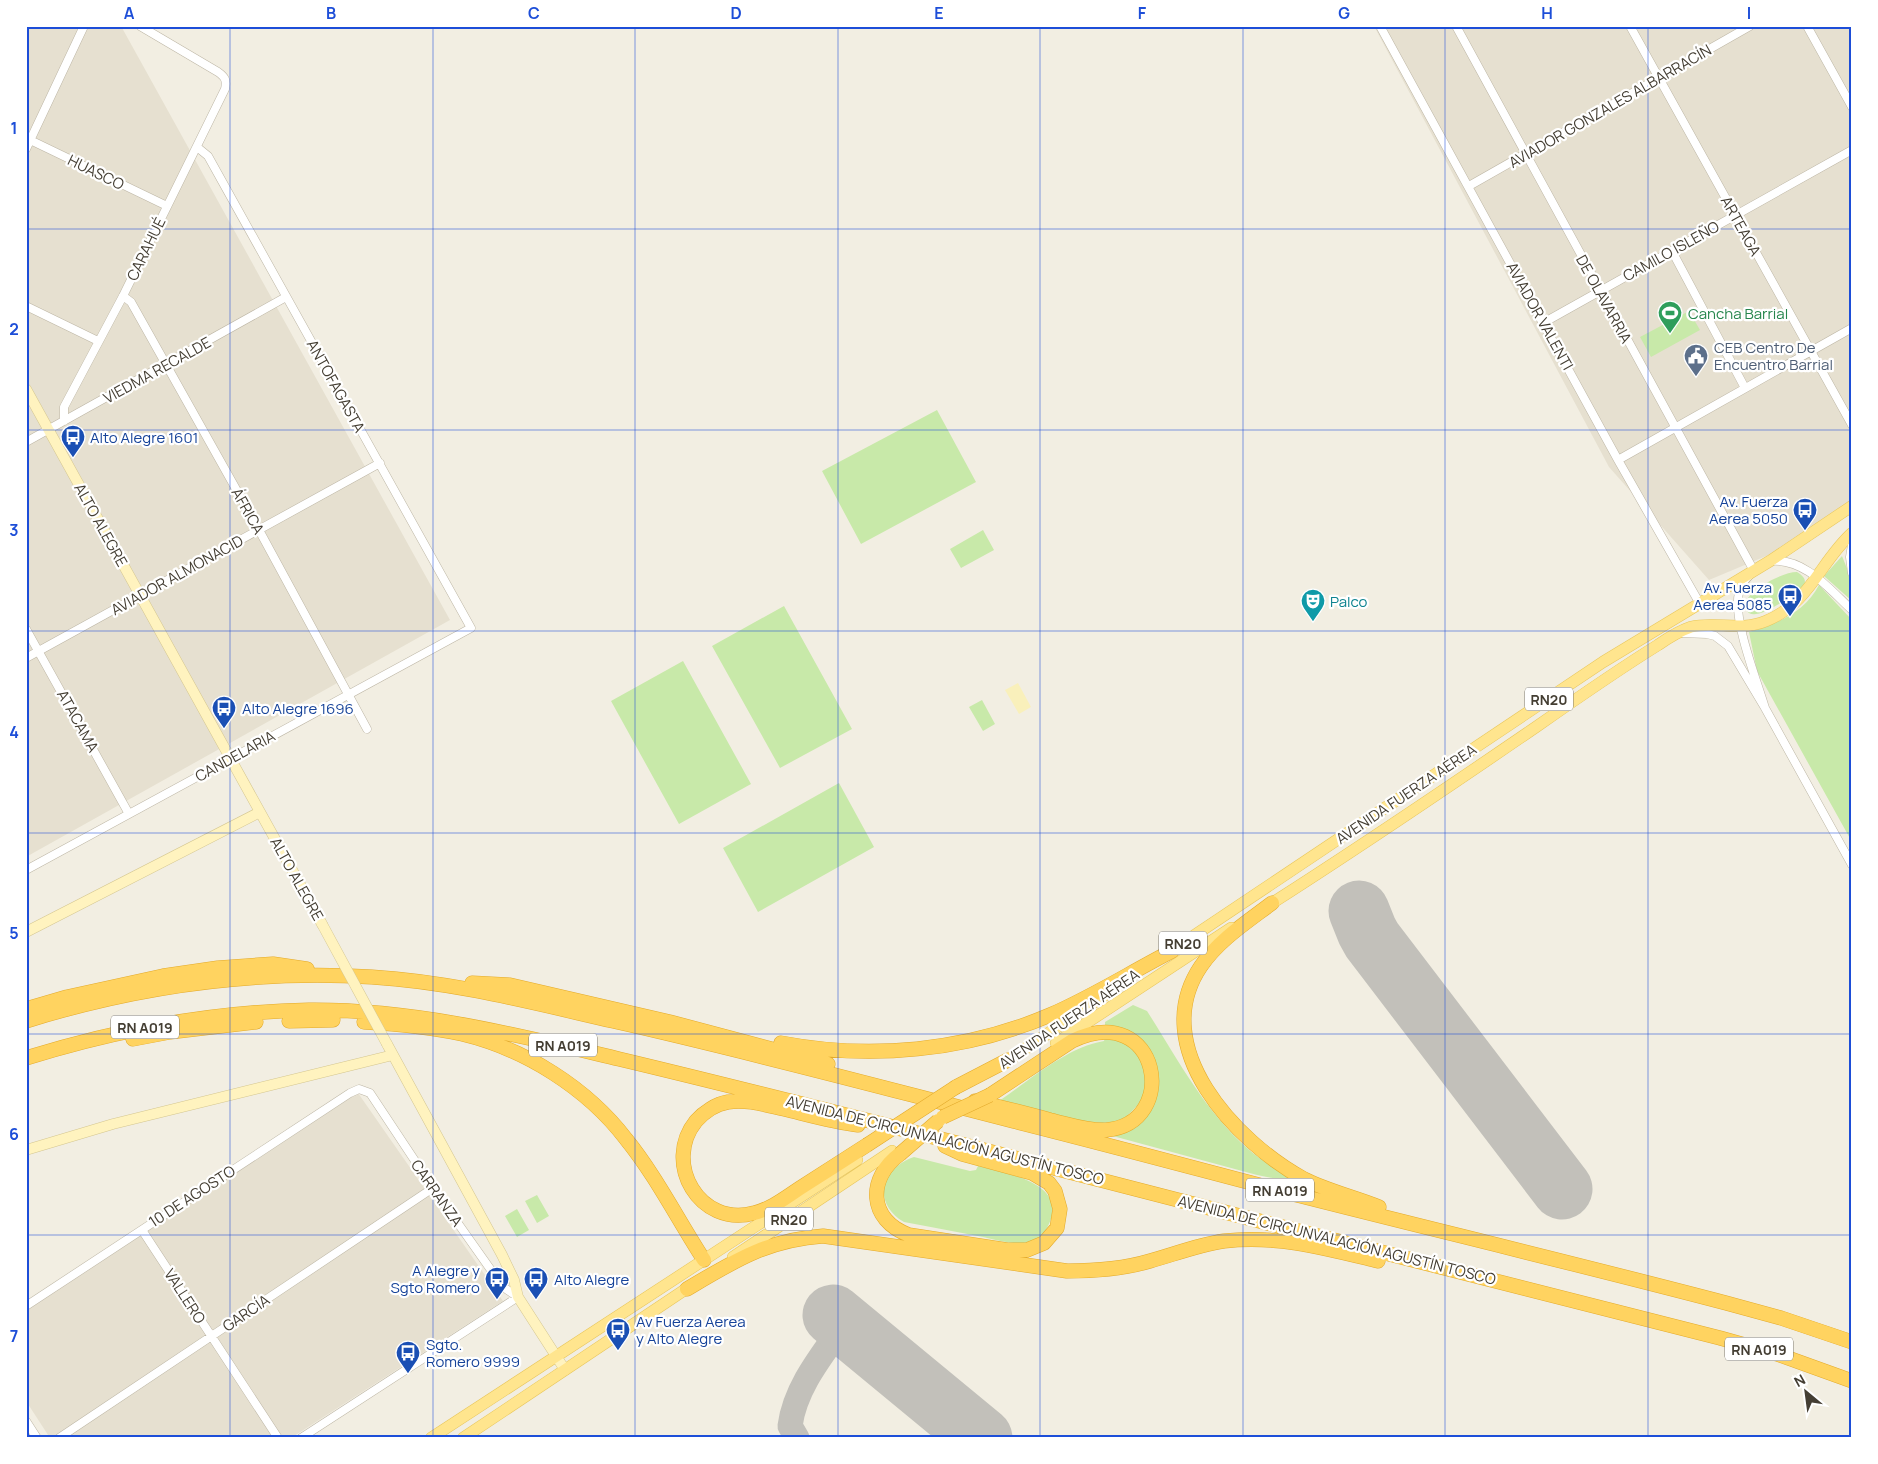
<svg xmlns="http://www.w3.org/2000/svg" width="1878" height="1464" font-family="Manrope,sans-serif">
<style>
.residential{fill:#e6e0d0}
.green{fill:#c8e9a9}
.sand{fill:#f9f0bb}
.lines{fill:none;stroke-linecap:round;stroke-linejoin:round}
.taxiway{stroke:#c2c0ba;stroke-width:25}
.runway{stroke:#c2c0ba;stroke-width:61}
.street-casing{stroke:#bdb6a5;stroke-width:9}
.secondary-casing{stroke:#d4c690;stroke-width:11}
.primary-casing{stroke:#e8c65b;stroke-width:12}
.highway-casing{stroke:#e3aa2b;stroke-width:15}
.street{stroke:#fff;stroke-width:8}
.secondary{stroke:#fff3bf;stroke-width:10}
.primary{stroke:#ffe58e;stroke-width:11}
.highway{stroke:#ffd360;stroke-width:14}
.secondary-bridge-casing{stroke:#d4c690;stroke-width:11;stroke-linecap:butt}
.highway-bridge-casing{stroke:#e3aa2b;stroke-width:15;stroke-linecap:butt}
.secondary-bridge{stroke:#fff3bf;stroke-width:10}
.highway-bridge{stroke:#ffd360;stroke-width:14}
.grid{fill:none;stroke:#1d4ed8;stroke-width:1;stroke-opacity:0.55}
.labels{text-anchor:middle;dominant-baseline:central;stroke-width:4.5;stroke-linejoin:round;paint-order:stroke}
.shield{fill:#fff;stroke:#7c7870;stroke-width:1}
.shield-label{font-size:14px;font-weight:bold;fill:#443e33}
.street-label{font-size:15px;fill:#443e33;stroke:#fff}
.leisure-label{font-size:15px;fill:#27864d;stroke:#fff;text-anchor:start}
.service-label{font-size:15px;fill:#4e5e75;stroke:#fff;text-anchor:start}
.transit-label{font-size:15px;fill:#164399;stroke:#fff;text-anchor:start}
.culture-label{font-size:15px;fill:#0d838f;stroke:#fff;text-anchor:start}
.neatline{fill:none;stroke:#1d4ed8;stroke-width:2}
.grid-label{font-size:16px;text-anchor:middle;font-weight:bold;fill:#1d4ed8}
</style>
<rect width="100%" height="100%" fill="#f2eee2"/>
<path class="residential" d="M26,26h95l329,594 -424,237z
M1374,26h478v474l-74,51 -69,29 -100,-113z
M358,1093l145,208 -212,137h-241l-24,-37v-90z"/>
<path class="green" d="M1689,311l11,19 -49,27 -11,-20z
M937,410l39,72 -115,62 -39,-73z
M983,530l11,20 -33,18 -11,-19z
M1842,556l10,25v20l-28,-25z
M1797,572c21,12 -5,24 -16,31 -8,4 -16,10 -25,11 -4,1 -7,0 -10,-4l-1,-7c6,-14 37,-31 52,-31z
M1819,585l33,35v222l-95,-171 -8,-39c28,-8 56,-20 70,-47z
M784,606l68,123 -72,39 -68,-122z
M683,661l68,123 -72,40 -68,-123z
M982,700l13,24 -12,7 -14,-24z
M839,783l35,64 -116,65 -35,-64z
M1133,1005l14,6c30,47 57,99 100,137 14,13 31,22 49,31l1,4 -40,-8 -148,-40c10,-7 39,-24 45,-32 9,-14 5,-49 -10,-58 -11,-8 -26,-12 -39,-18v-5z
M1105,1038l17,3 19,16 6,28 -6,17 -15,15 -11,5 -13,1 -24,-2 -79,-20c31,-21 68,-54 105,-60z
M914,1157l56,14 6,-1 2,-4c27,7 93,17 70,60 -4,9 -13,16 -24,17 -13,1 -28,-3 -41,-6 -26,-5 -52,-10 -79,-15 -32,-19 -24,-53 10,-65z
M537,1195l12,21 -12,7 -12,-22z
M517,1209l12,21 -12,7 -12,-21z"/>
<path class="sand" d="M1018,683l13,24 -12,7 -14,-24z"/>
<g class="lines">
<path class="taxiway" d="M797,1438l-7,-12c5,-39 33,-72 54,-102"/>
<path class="runway" d="M1359,911l8,20 5,9 190,249
M833,1315l149,123"/>
<defs>
<path id="street" d="M1380,26l238,434 82,144
M1456,26l298,545c-7,6 -13,12 -15,22 -7,25 18,88 26,115
M1630,26l222,399
M1807,26l45,81
M26,138l141,68
M26,149l58,-123
M1469,186l281,-160
M1672,251l73,137
M123,296l8,6 128,228 108,199
M26,306l72,35
M1543,323l309,-173
M64,421v-14l59,-111 102,-207c2,-9 0,-12 -7,-17l-78,-46
M26,442l260,-145
M1618,460l234,-132
M1852,545l-2,12 2,16
M1771,561c34,-3 58,28 81,49
M26,629l103,185
M1682,633l25,1 8,2 13,10 37,62 87,157
M26,658l354,-195
M26,870l445,-242 -263,-472 -11,-9
M142,1230l136,208
M26,1306l324,-213 9,-4 11,4 63,95 70,99 15,10 -217,141
M26,1421l11,17
M59,1438l374,-250"/>
<path id="secondary" d="M26,389l296,535
M26,932l234,-120
M387,1044l115,211 12,25 4,17 47,73
M26,1150l87,-26 280,-69"/>
<path id="primary" d="M1266,907c91,-58 181,-119 270,-180 40,-28 80,-56 122,-82 10,-7 21,-14 33,-18 26,-6 48,5 75,-6 44,-18 54,-59 86,-88
M1165,955l438,-293 167,-101 82,-55
M1056,1043l175,-115
M1001,1065l113,-76
M733,1257l159,-106
M431,1438l426,-278
M463,1438l229,-153"/>
<path id="highway" d="M1272,903c-25,19 -53,37 -71,63 -55,81 35,176 103,213 24,12 50,18 75,28
M472,983l38,2 160,37 158,42
M26,1009l41,-12 96,-21 55,-8 55,-4 34,5
M26,1021c112,-35 229,-51 346,-44 82,5 162,26 241,44 134,30 267,66 400,100 96,24 192,50 288,75 142,36 284,70 425,107l55,15 71,24
M289,1021l44,-1
M364,1022c33,2 66,5 98,12 63,15 125,54 164,105 30,37 52,81 78,121
M133,1039l37,-7 86,-10
M781,1043c89,17 185,8 269,-28 42,-18 81,-43 122,-64
M26,1058c93,-29 186,-46 283,-48 106,-1 208,25 310,49 122,29 243,60 365,91 96,24 191,50 287,74 150,38 300,75 449,114l57,16 75,27
M956,1087l52,-27
M975,1101c25,6 50,12 75,19 18,4 37,11 56,10 75,-6 54,-131 -34,-89l-82,54
M858,1125c-25,-3 -49,-10 -74,-16 -18,-4 -37,-10 -56,-7 -12,2 -24,10 -32,19 -34,42 4,107 58,92 17,-4 31,-15 46,-25 22,-14 45,-29 67,-43
M900,1154c-33,24 -32,66 9,81l98,15h20l17,-7 13,-15 3,-19 -5,-18 -6,-8 -17,-10 -70,-19 -17,-8
M687,1289c47,-28 80,-49 136,-53l244,35c28,0 56,-2 83,-10 25,-7 48,-16 74,-20 55,-6 101,7 154,20"/>
</defs>
<use href="#street" class="street-casing"/>
<use href="#secondary" class="secondary-casing"/>
<use href="#primary" class="primary-casing"/>
<use href="#highway" class="highway-casing"/>
<use href="#street" class="street"/>
<use href="#secondary" class="secondary"/>
<use href="#primary" class="primary"/>
<use href="#highway" class="highway"/>
<defs>
<path id="secondary-bridge" d="M322,924l65,120"/>
<path id="highway-bridge" d="M943,1117l47,-22
M867,1145l89,-58
M900,1154l38,-33"/>
</defs>
<use href="#secondary-bridge" class="secondary-bridge-casing"/>
<use href="#highway-bridge" class="highway-bridge-casing"/>
<use href="#secondary-bridge" class="secondary-bridge"/>
<use href="#highway-bridge" class="highway-bridge"/>
</g>
<path class="grid" d="M230,26v1412M433,26v1412M635,26v1412M838,26v1412M1040,26v1412M1243,26v1412M1445,26v1412M1648,26v1412M26,229h1826M26,430h1826M26,631h1826M26,833h1826M26,1034h1826M26,1235h1826"/>
<defs>
<symbol id="stadium-pin" viewBox="-11 -11 22 30"><path d="M0 17L-7.5 6A9.5 9.5 0 1 1 7.5 6Z" fill="#2e9e5b" stroke="#fff"/><path d="M0-5a6.5 5 0 1 0 0 10a6.5 5 0 1 0 0-10ZM-3.5-1.8h7v3.6h-7Z" fill="#fff"/></symbol>
<symbol id="civic-pin" viewBox="-11 -11 22 30"><path d="M0 17L-7.5 6A9.5 9.5 0 1 1 7.5 6Z" fill="#5c6f8a" stroke="#fff"/><path d="M-.6-6.5H3V-4.5H.6V-3L4-1V1h2V6H-6V1h2V-1L-.6-3ZM-1.2 2.5V6h2.4V2.5Z" fill="#fff"/></symbol>
<symbol id="bus-pin" viewBox="-11 -11 22 30"><path d="M0 17L-7.5 6A9.5 9.5 0 1 1 7.5 6Z" fill="#1a4fb4" stroke="#fff"/><path d="M-5-6H5V4H4V6H2V4H-2V6H-4V4H-5ZM-3.5-4V0h7V-4ZM-3.5 1.2v1.5H-2V1.2ZM2 1.2v1.5H3.5V1.2Z" fill="#fff"/></symbol>
<symbol id="theatre-pin" viewBox="-11 -11 22 30"><path d="M0 17L-7.5 6A9.5 9.5 0 1 1 7.5 6Z" fill="#0f9aa8" stroke="#fff"/><path d="M-5-5.5Q0-4 5-5.5V0Q5 5 0 6Q-5 5-5 0ZM-3.3-2.5H-1v1.5H-3.3ZM1-2.5H3.3v1.5H1ZM-2.8 1Q0 5.5 2.8 1Z" fill="#fff"/></symbol>
</defs>
<g fill-rule="evenodd">
<use href="#stadium-pin" x="1656" y="299" width="28" height="38"/>
<use href="#civic-pin" x="1682" y="342" width="28" height="38"/>
<use href="#bus-pin" x="59" y="423" width="28" height="38"/>
<use href="#bus-pin" x="1791" y="496" width="28" height="38"/>
<use href="#bus-pin" x="1776" y="582" width="28" height="38"/>
<use href="#theatre-pin" x="1299" y="587" width="28" height="38"/>
<use href="#bus-pin" x="210" y="694" width="28" height="38"/>
<use href="#bus-pin" x="483" y="1265" width="28" height="38"/>
<use href="#bus-pin" x="522" y="1265" width="28" height="38"/>
<use href="#bus-pin" x="604" y="1316" width="28" height="38"/>
<use href="#bus-pin" x="394" y="1339" width="28" height="38"/>
</g>
<g class="labels">
<g class="shield">
<rect x="1525" y="687.5" width="48" height="23" rx="4"/>
<rect x="1159" y="931.5" width="48" height="23" rx="4"/>
<rect x="111" y="1015.5" width="68" height="23" rx="4"/>
<rect x="529" y="1033.5" width="68" height="23" rx="4"/>
<rect x="1246" y="1178.5" width="68" height="23" rx="4"/>
<rect x="765" y="1207.5" width="48" height="23" rx="4"/>
<rect x="1725" y="1337.5" width="68" height="23" rx="4"/>
</g>
<g class="shield-label">
<text x="1549" y="699">RN20</text>
<text x="1183" y="943">RN20</text>
<text x="145" y="1027">RN A019</text>
<text x="563" y="1045">RN A019</text>
<text x="1280" y="1190">RN A019</text>
<text x="789" y="1219">RN20</text>
<text x="1759" y="1349">RN A019</text>
</g>
<g class="street-label">
<text transform="translate(1610 106) rotate(-30)">AVIADOR GONZALES ALBARRACÍN</text>
<text transform="translate(96 172) rotate(26)">HUASCO</text>
<text transform="translate(1741 226) rotate(61)">ARTEAGA</text>
<text transform="translate(146 249) rotate(-64)">CARAHUÉ</text>
<text transform="translate(1671 251) rotate(-29)">CAMILO ISLEÑO</text>
<text transform="translate(1604 299) rotate(61)">DE OLAVARRIA</text>
<text transform="translate(1540 316) rotate(61)">AVIADOR VALENTI</text>
<text transform="translate(157 370) rotate(-29)">VIEDMA RECALDE</text>
<text transform="translate(336 386) rotate(61)">ANTOFAGASTA</text>
<text transform="translate(248 511) rotate(61)">ÁFRICA</text>
<text transform="translate(101 525) rotate(61)">ALTO ALEGRE</text>
<text transform="translate(177 575) rotate(-29)">AVIADOR ALMONACID</text>
<text transform="translate(78 721) rotate(61)">ATACAMA</text>
<text transform="translate(235 756) rotate(-29)">CANDELARIA</text>
<text transform="translate(1406 794) rotate(-34)">AVENIDA FUERZA AÉREA</text>
<text transform="translate(297 879) rotate(61)">ALTO ALEGRE</text>
<text transform="translate(1069 1019) rotate(-34)">AVENIDA FUERZA AÉREA</text>
<text transform="translate(945 1140) rotate(14)">AVENIDA DE CIRCUNVALACIÓN AGUSTÍN TOSCO</text>
<text transform="translate(437 1193) rotate(55)">CARRANZA</text>
<text transform="translate(192 1196) rotate(-33)">10 DE AGOSTO</text>
<text transform="translate(1337 1240) rotate(14)">AVENIDA DE CIRCUNVALACIÓN AGUSTÍN TOSCO</text>
<text transform="translate(185 1296) rotate(57)">VALLERO</text>
<text transform="translate(246 1313) rotate(-34)">GARCÍA</text>
</g>
<g class="leisure-label">
<text x="1688" y="313">Cancha Barrial</text>
</g>
<g class="service-label">
<text x="1714" y="347">CEB Centro De<tspan x="1714" dy="17">Encuentro Barrial</tspan></text>
</g>
<g class="transit-label">
<text x="90" y="437">Alto Alegre 1601</text>
<text x="1788" y="501" text-anchor="end">Av. Fuerza<tspan x="1788" dy="17">Aerea 5050</tspan></text>
<text x="1772" y="587" text-anchor="end">Av. Fuerza<tspan x="1772" dy="17">Aerea 5085</tspan></text>
<text x="242" y="708">Alto Alegre 1696</text>
<text x="480" y="1270" text-anchor="end">A Alegre y<tspan x="480" dy="17">Sgto Romero</tspan></text>
<text x="554" y="1279">Alto Alegre</text>
<text x="636" y="1321">Av Fuerza Aerea<tspan x="636" dy="17">y Alto Alegre</tspan></text>
<text x="426" y="1344">Sgto.<tspan x="426" dy="17">Romero 9999</tspan></text>
</g>
<g class="culture-label">
<text x="1330" y="601">Palco</text>
</g>
</g>
<rect width="1878" height="1464" fill="none" stroke="#ffffff" stroke-width="55"/>
<g transform="translate(1806 1392) rotate(331)" stroke="#ffffff" stroke-width="4" paint-order="stroke">
<path d="M0-4L9 19L0 12L-9 19Z" fill="#443e33"/>
<text y="-8" font-size="14" font-weight="bold" text-anchor="middle" fill="#443e33">N</text>
</g>
<rect x="28" y="28" width="1822" height="1408" class="neatline"/>
<g class="grid-label">
<text x="129" y="19">A</text>
<text x="331" y="19">B</text>
<text x="534" y="19">C</text>
<text x="736" y="19">D</text>
<text x="939" y="19">E</text>
<text x="1142" y="19">F</text>
<text x="1344" y="19">G</text>
<text x="1547" y="19">H</text>
<text x="1749" y="19">I</text>
<text x="14" y="134">1</text>
<text x="14" y="335">2</text>
<text x="14" y="536">3</text>
<text x="14" y="738">4</text>
<text x="14" y="939">5</text>
<text x="14" y="1140">6</text>
<text x="14" y="1342">7</text>
</g>
</svg>
